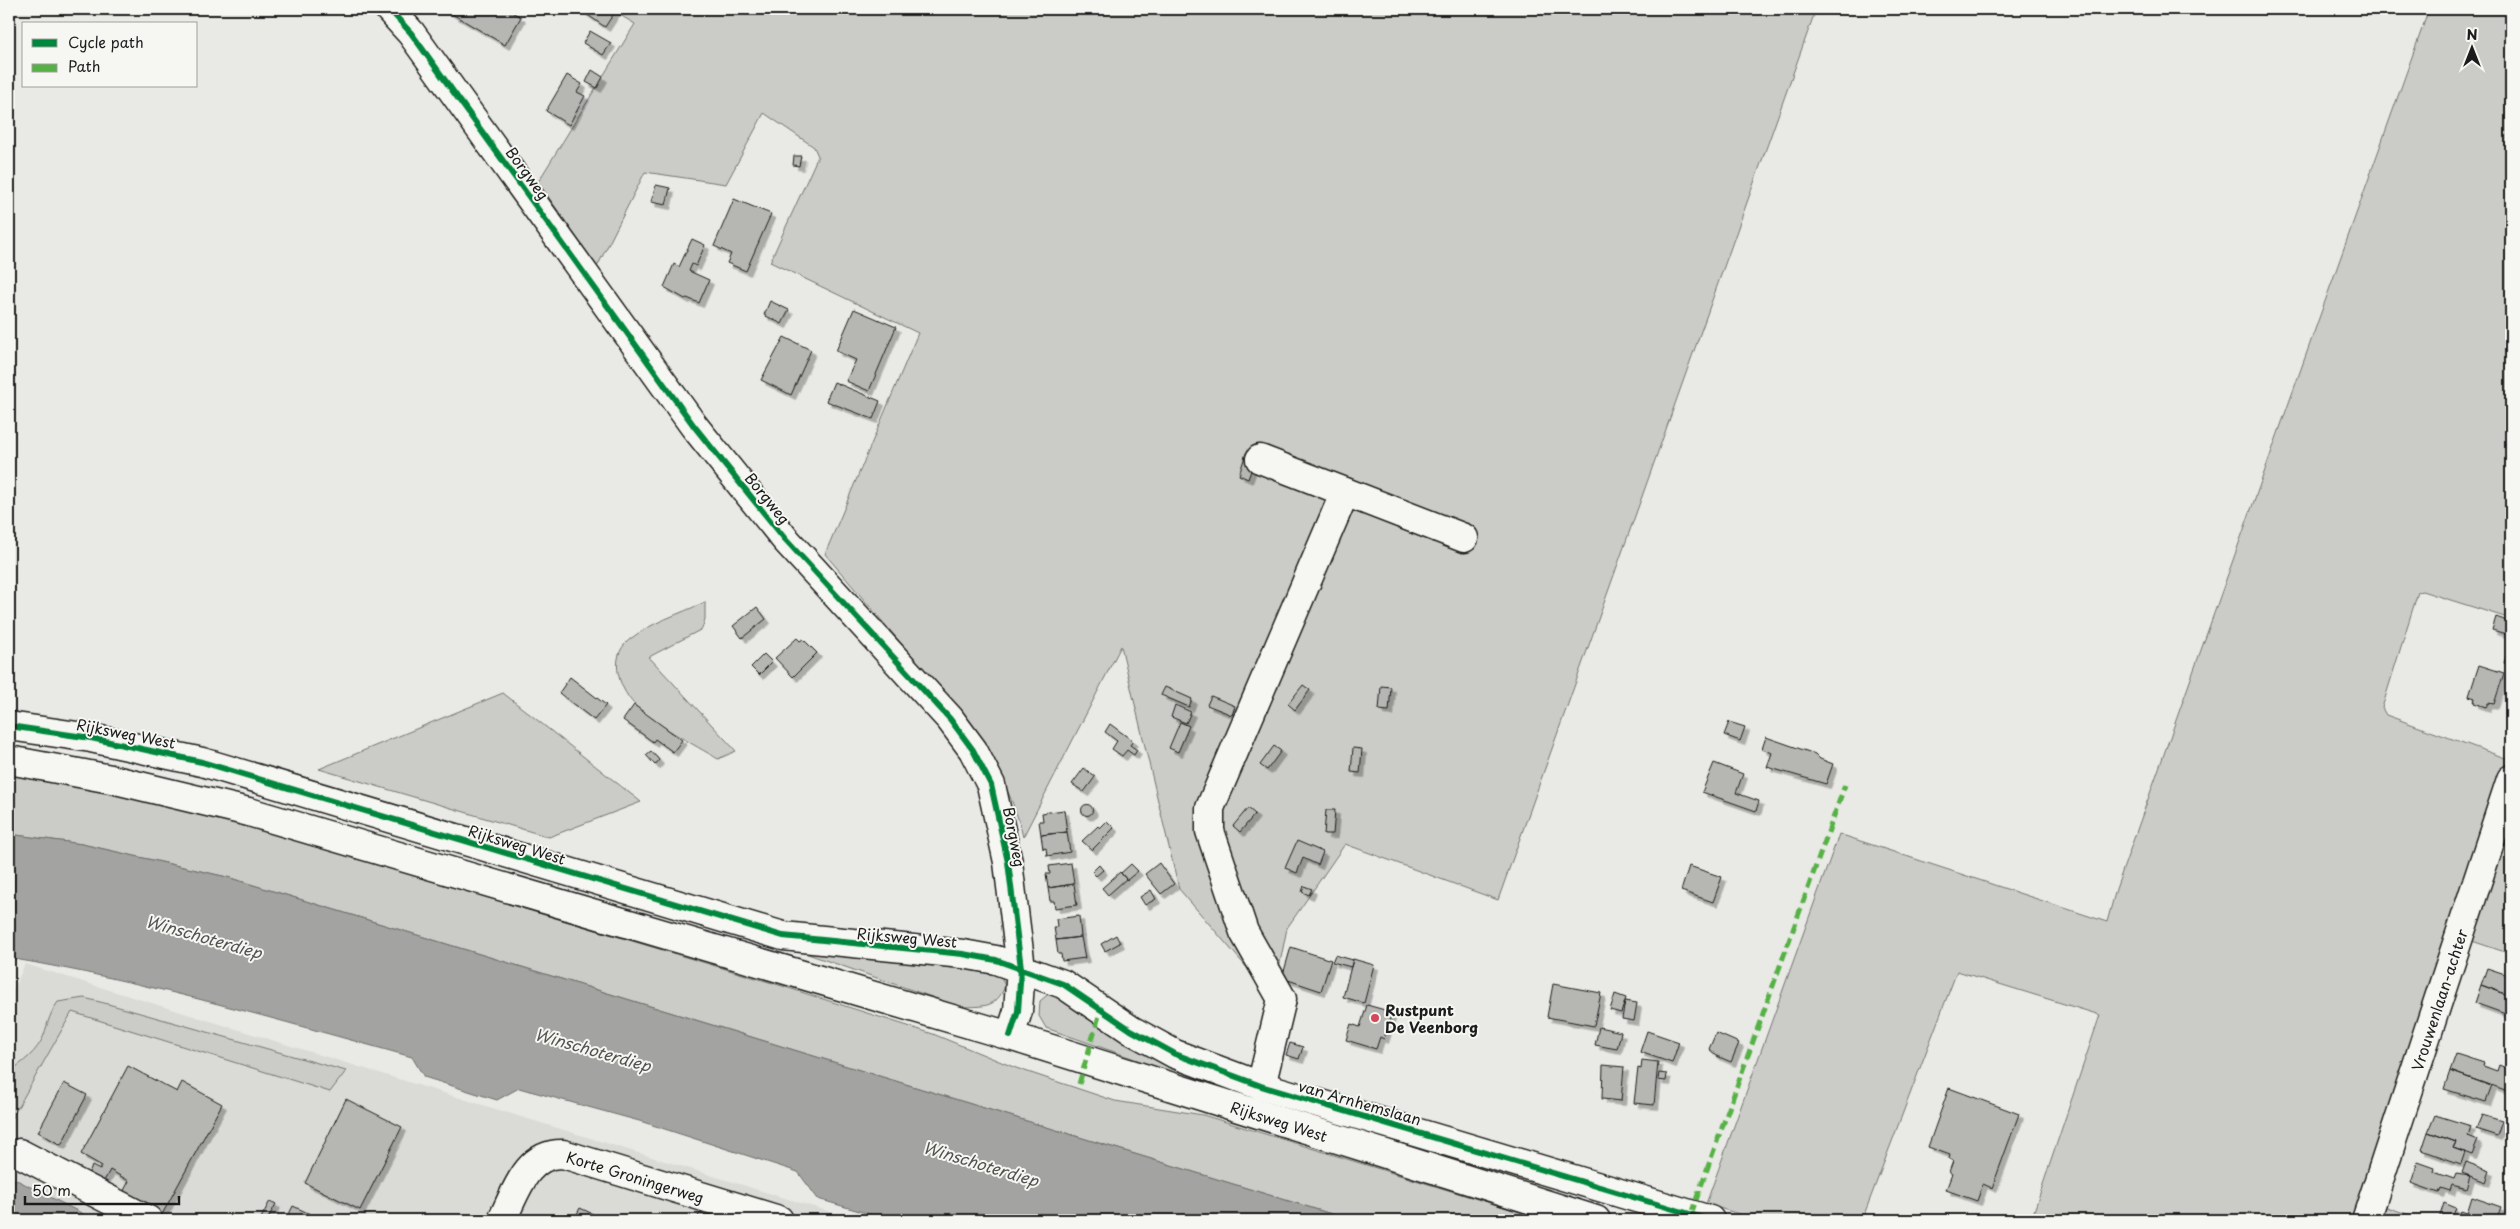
<svg xmlns="http://www.w3.org/2000/svg" width="2520" height="1229" font-family="'Playpen Sans',sans-serif">
<style>
.built{fill:#dadad6}
.green{fill:#cbcbc7;stroke:#747472}
.water{fill:#a3a3a1;stroke:#6d6d6c}
.building{fill:#b6b6b3;stroke:#1c1c1c;filter:url(#shadow)}
.lines{fill:none;stroke-linecap:round;stroke-linejoin:round}
.minor-casing{stroke:#1c1c1c;stroke-width:31}
.major-casing{stroke:#1c1c1c;stroke-width:31}
.minor{stroke:#f6f6f2;stroke-width:28}
.major{stroke:#f6f6f2;stroke-width:28}
.quiet{stroke:#55b145;stroke-width:5;stroke-dasharray:10 5;stroke-linecap:butt}
.cycleway-casing{stroke:#f6f6f2;stroke-width:9}
.cycleway{stroke:#00873e;stroke-width:6}
.poi-dot{fill:#d1495b;stroke:#f6f6f2;stroke-width:2}
.labels{text-anchor:middle;dominant-baseline:central;stroke-width:4;stroke-linejoin:round;paint-order:stroke}
.street-label{font-size:15px;fill:#1c1c1c;stroke:#f6f6f2}
.poi-label{font-size:15px;font-weight:bold;fill:#1c1c1c;stroke:#f6f6f2;text-anchor:start}
.water-label{font-size:16px;font-style:italic;fill:#525251;stroke:#f6f6f2}
</style>
<defs>
<filter id="shadow"><feDropShadow dx="4.5" dy="4.5" stdDeviation="0" flood-color="#0004"/></filter>
</defs>
<rect width="100%" height="100%" fill="#e9e9e5"/>
<filter id="ink" filterUnits="userSpaceOnUse"><feTurbulence type="fractalNoise" baseFrequency=".02" numOctaves="2"/><feDisplacementMap in="SourceGraphic" scale="10" xChannelSelector="R" yChannelSelector="G"/><feConvolveMatrix kernelMatrix="1 2 1 2 8 2 1 2 1" color-interpolation-filters="sRGB"/></filter>
<g filter="url(#ink)">
<path class="built" d="M25,964l831,256h-847v-220z"/>
<path class="green" d="M610,9h1206l-318,891 -153,-56 -58,84 -14,70 -94,-109 -58,-243 -98,191c-9,-41 -31,-79 -54,-114l-144,-169 93,-221 -148,-71 48,-106 -4,-9 -50,-34 -38,71 -81,-12 -48,95 -59,-85 97,-158z
M2429,9h82v610l-89,-28 -4,1 -36,116 4,7 122,44 -40,127 -113,334h-324l69,-205 -143,-44 -95,249h-103l-53,-16 133,-370 268,88 9,-33z
M705,602v17l-3,10 -53,28 87,94 -18,8c-23,-14 -62,-34 -81,-52 -17,-16 -30,-49 -8,-67 22,-18 51,-26 76,-38z
M503,693l138,109 -92,35 -230,-68z
M9,772l155,30 138,40 477,143 154,49 83,34 99,33 88,14 343,105h-195l-1124,-343 -145,-33 -73,-10z
M2511,824v130l-39,-13z
M799,951l200,20 6,15c-9,23 -22,20 -44,21z
M1051,992l152,87h-11l-146,-51 -7,-12 1,-15z
M84,998l24,6 238,67 -16,21 -258,-80 -63,111v-51c14,-10 28,-20 35,-37 4,-13 6,-22 14,-33z
M2384,1206l40,14h-45z"/>
<path class="water" d="M9,834l73,10 145,33 1124,343h-461l-72,-21 -20,-27 -155,-50 -124,-34 -22,12 -73,-23 -12,-20c-134,-37 -267,-76 -403,-99z
M9,1176l86,44h-86z"/>
<path class="building" d="M449,9h57l15,8 -16,28 -58,-34z
M584,9h30l2,1 -11,17 -23,-16z
M590,31l21,12 -8,12 -20,-12z
M592,70l11,7 -6,11 -11,-6z
M567,75l15,9 -5,8 8,4 -16,29 -23,-14z
M794,156h7l-2,10 -6,-1z
M656,185l14,3 -4,17 -15,-3z
M734,199l37,15 -25,57 -19,-8 4,-9 -17,-8z
M692,239l13,6 -9,21 -4,-2 -3,7 20,9 -10,23 -12,-5 -2,1 -21,-12 10,-23 5,3z
M770,301l19,9 -7,14 -18,-9z
M854,309l42,18 -27,64 -23,-10 10,-21 -20,-9z
M784,337l27,13 -20,45 -30,-15z
M834,382l46,19 -7,18 -47,-18z
M1246,453l10,3 -8,23 -9,-4z
M757,607l9,12 -24,19 -9,-12z
M2496,617l14,5 -4,12 -14,-4z
M797,638l3,3 3,-2 14,14 -24,24 -18,-19z
M2511,641v24l-7,-2z
M764,654l8,8 -13,13 -8,-8z
M2479,665l25,8 -10,31 -6,-1 -2,4 -12,-4 1,-5 -6,-2z
M570,677l36,28 -12,15 -35,-27z
M1303,685l7,5 -15,20 -7,-6z
M1381,686l10,1 -2,24 -10,-1z
M1165,687l27,12 -3,8 -28,-12z
M1211,696l24,10 -3,9 -25,-10z
M634,705l48,35 -9,12 -18,-13 -2,3 -30,-22z
M1175,705l16,7 -5,11 -15,-6z
M1180,722l9,4 -11,26 -9,-4z
M1729,722l16,5 -5,14 -16,-6z
M1110,724l23,17 -3,4 7,5 -3,5 -7,-5 -5,6 -10,-7 5,-8 -12,-9z
M1766,737l49,17 5,5 13,5 -7,20 -59,-17 5,-14 -10,-4z
M1274,746l7,5 -14,19 -7,-5z
M1353,748l9,1 -2,24 -9,-1z
M651,751l8,9 -4,5 -9,-10z
M1714,763l29,11 -7,19 23,8 -3,10 -54,-19z
M1084,768l11,9 -11,15 -12,-8z
M1081.5 810a5.5 5.5 0 1 1 11 0a5.5 5.5 0 1 1-11 0Z
M1248,808l7,6 -15,18 -7,-6z
M1064,810l3,22 -26,3 -2,-14h4l-1,-8z
M1326,810h9l-2,24h-9z
M1107,821l7,7 -22,22 -10,-9 16,-15 2,2z
M1067,832l3,20 -23,4 -1,-8 -3,1 -2,-14z
M1297,841l26,11 -5,13 -15,-7 -6,15 -12,-5z
M1071,863l3,21 -26,4 -2,-14h4l-1,-8z
M1159,863l15,21 -13,10 -16,-20z
M1131,864l7,7 -11,9 -6,-7z
M1099,865l4,5 -7,6 -4,-4z
M1689,866l33,11 -9,25 -32,-11z
M1120,872l6,7 -18,16 -6,-7z
M1074,884l3,21 -22,3 -1,-7h-4l-2,-13z
M1304,886l8,3 -3,6 -7,-3z
M1151,890l5,9 -11,6 -5,-8z
M1079,916l2,21 -25,3 -2,-13 3,-1 -1,-7z
M1116,935l4,8 -15,8 -4,-7z
M1081,937l4,21 -23,3 -1,-7h-3l-2,-14z
M1291,947l40,13 -10,31 -39,-13z
M1335,955l18,5 -2,7 -19,-5z
M1353,959l21,6 -10,38 -21,-6z
M2487,968l24,8v20l-30,-11z
M1553,984l48,9 -7,33 -47,-9z
M2481,985l30,11v20l-36,-13z
M1615,994l11,4 -5,15 -11,-3z
M1625,1001l12,2 -3,18 -12,-2z
M1367,1005l25,7 -8,27 -4,-2 -4,12 -30,-9 5,-16 9,3z
M1599,1027l22,5 -4,17 -22,-4z
M1647,1031l32,11 -7,21 -32,-11z
M1716,1033l23,10 -8,19 -14,-6 -8,-7z
M1290,1043l13,4 -4,12 -13,-4z
M2456,1054l28,9 -1,3 14,5 2,-6 12,5 -6,21 -55,-20z
M1642,1060l16,2 -4,43 -20,-2 4,-35 3,1z
M1603,1065l21,2 -3,34 -19,-2z
M128,1066l49,26 5,-10 40,22 -63,116 -40,-20 10,-19 -19,-11 -11,20 -15,-8 8,-16 8,4 2,-4 -21,-12z
M2450,1071l42,15 -6,16 -42,-13z
M1659,1073l8,1 -1,7 -8,-1z
M64,1083l23,12 -26,50 -23,-13z
M1949,1088l70,26 -27,74 -9,-4 -6,17 -31,-11 6,-16 -3,-2 4,-11 -4,-2 1,-4 -22,-8z
M346,1099l56,28 -42,83 -55,-27z
M2435,1115l36,11 -3,10 10,4 -6,15 -19,-7 3,-6 -28,-10z
M2482,1115l20,6 -5,15 -21,-7z
M2428,1132l28,10 -3,6 12,4 -4,12 -39,-14z
M2418,1162l17,6 -1,4 20,7 2,-5 14,2 -4,13 -14,-4 -2,6 -9,-3 -2,5 -28,-10z
M2466,1162l24,9 -4,11 -24,-9z
M2472,1197l29,10 -5,13h-38l3,-9 6,2z
M270,1201l6,3 -9,16h-7z
M2444,1203l12,5 -5,12 -12,-1z
M293,1206l30,14h-37z
M580,1208l26,12h-32z
M700,1213l15,7h-19z"/>
<g class="lines">
<defs>
<g id="minor">
<path d="M389,9l22,24 283,393 91,113 165,180 23,31 18,35 17,77 13,106 -3,43 -8,25"/>
<path d="M1260,459l204,79"/>
<path d="M9,726l82,12 111,24 581,174 180,18 33,6 67,24 68,46 44,24 86,32 449,134"/>
<path d="M1261,1086l21,-87 -38,-67 -34,-101v-23l135,-316"/>
<path d="M19,1153l129,67"/>
<path id="s1" d="M502,1220c14,-28 24,-67 61,-66l216,66"/>
<path id="s2" d="M2366,1220l145,-441"/>
</g>
<g id="major">
<path id="s3" d="M9,760l102,19 138,33 761,224 586,184"/>
</g>
</defs>
<use href="#minor" class="minor-casing"/>
<use href="#major" class="major-casing"/>
<use href="#minor" class="minor"/>
<use href="#major" class="major"/>
<path class="quiet" d="M1079,1084l22,-75
M1691,1214l154,-429"/>
<defs>
<path id="cycleway" d="M389,9l22,24 283,393 91,113 165,180 23,31 18,35 17,77 13,106 -3,43 -8,25
M9,726l82,12 111,24 581,174 180,18 33,6 67,24 68,46 44,24 86,32 449,134"/>
</defs>
<use href="#cycleway" class="cycleway-casing"/>
<use href="#cycleway" class="cycleway"/>
</g>
</g>
<circle class="poi-dot" cx="1375" cy="1018" r="5"/>
<g class="labels">
<g class="street-label">
<text transform="translate(528 173) rotate(54)">Borgweg</text>
<text transform="translate(768 498) rotate(51)">Borgweg</text>
<text transform="translate(126 733) rotate(11)">Rijksweg West</text>
<text transform="translate(1015 837) rotate(79)">Borgweg</text>
<text transform="translate(517 844) rotate(17)">Rijksweg West</text>
<text transform="translate(907 937) rotate(5)">Rijksweg West</text>
<text stroke="none"><textPath href="#s2" startOffset="232">Vrouwenlaan-achter</textPath></text>
<text transform="translate(1360 1102) rotate(16)">van Arnhemslaan</text>
<text stroke="none"><textPath href="#s3" startOffset="1321">Rijksweg West</textPath></text>
<text stroke="none"><textPath href="#s1" startOffset="172">Korte Groningerweg</textPath></text>
</g>
<g class="poi-label">
<text x="1385" y="1009">Rustpunt<tspan x="1385" dy="17">De Veenborg</tspan></text>
</g>
<g class="water-label">
<text transform="translate(204 936) rotate(16)">Winschoterdiep</text>
<text transform="translate(593 1049) rotate(16)">Winschoterdiep</text>
<text transform="translate(981 1163) rotate(17)">Winschoterdiep</text>
</g>
</g>
<rect width="2520" height="1229" fill="none" stroke="#f6f6f2" stroke-width="30"/>
<rect x="15" y="15" width="2490" height="1199" fill="none" stroke="#1c1c1c" stroke-width="2" filter="url(#ink)"/>
<rect x="22" y="22" width="175" height="65" fill="#f6f6f2" stroke="#9f9f9c"/>
<rect x="32" y="39" width="25" height="8" fill="#00873e" stroke="#9f9f9c"/>
<text x="68" y="48" font-size="15" fill="#1c1c1c">Cycle path</text>
<rect x="32" y="64" width="25" height="8" fill="#55b145" stroke="#9f9f9c"/>
<text x="68" y="72" font-size="15" fill="#1c1c1c">Path</text>
<g transform="translate(2472 48)" stroke="#f6f6f2" stroke-width="4" paint-order="stroke">
<path d="M0-4L9 19L0 12L-9 19Z" fill="#1c1c1c"/>
<text y="-8" font-size="14" font-weight="bold" text-anchor="middle" fill="#1c1c1c">N</text>
</g>
<path d="M25 1196v8h154v-8" fill="none" stroke="#1c1c1c" stroke-width="2.5"/>
<text x="32" y="1196" font-size="15" fill="#1c1c1c" stroke="#f6f6f2" stroke-width="4" paint-order="stroke">50 m</text>
</svg>
